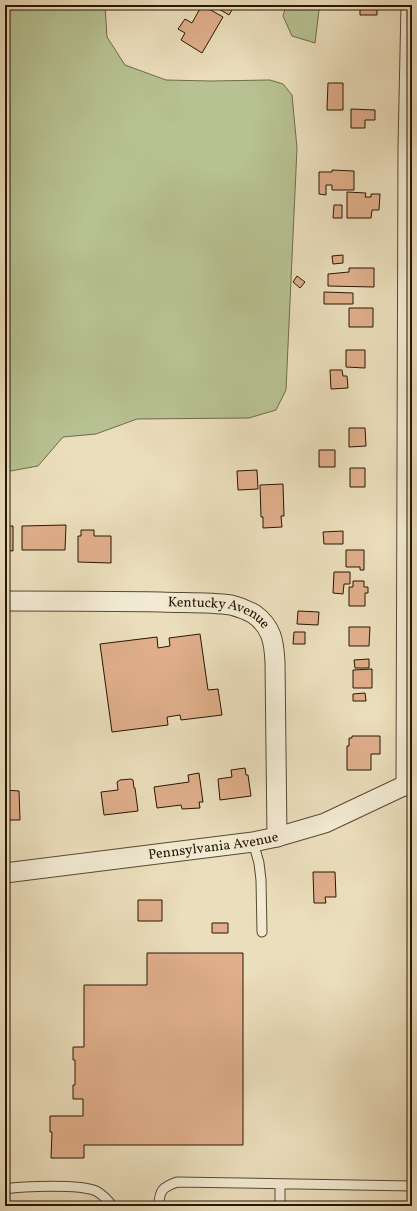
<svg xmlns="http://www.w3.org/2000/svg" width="417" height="1211" font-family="Vollkorn,serif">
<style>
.green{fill:#b7c191;stroke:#6f6c4a}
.building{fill:#e0ae8b;stroke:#271702}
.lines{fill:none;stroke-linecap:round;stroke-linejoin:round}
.service-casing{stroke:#584930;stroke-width:11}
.minor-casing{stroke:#584930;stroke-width:21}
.service{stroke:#f2ead3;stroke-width:9}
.minor{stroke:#f2ead3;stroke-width:19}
.labels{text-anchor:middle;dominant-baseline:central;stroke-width:3;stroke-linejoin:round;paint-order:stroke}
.street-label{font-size:14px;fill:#271702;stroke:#f2ead3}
</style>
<rect width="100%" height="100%" fill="#ebdebc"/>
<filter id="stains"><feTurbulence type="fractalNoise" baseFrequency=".005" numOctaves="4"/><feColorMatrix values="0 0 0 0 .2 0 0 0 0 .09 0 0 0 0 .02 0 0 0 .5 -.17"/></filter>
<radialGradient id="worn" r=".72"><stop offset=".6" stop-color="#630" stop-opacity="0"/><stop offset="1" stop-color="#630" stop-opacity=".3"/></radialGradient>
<path class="green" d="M5,5h100l2,32 18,28 41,15 45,1 59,-1 13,4 9,11 5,53 -11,242 -10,20 -27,8 -112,1 -41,15 -33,3 -25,29 -33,6z
M286,5h33v5l-4,33 -23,-7 -9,-20z"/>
<path class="building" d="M202,5l21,12 -21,36 -21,-13 4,-7 -7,-4 7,-10 7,4z
M212,5h23l-6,10z
M344,5l33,1v9h-17v-7h-16z
M328,83h15v27h-16z
M351,109l24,1v10h-10v8h-14z
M332,170l22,1v19h-22v-5h-6v10l-7,-1v-22h13z
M347,192l19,1 -1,4h6v-3h9l-1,16h-7l-1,8h-24z
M334,205h8v13h-9z
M343,255v8l-10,1 -1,-8z
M349,268h25v19l-46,-1v-12l21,-2z
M297,276l8,6 -5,6 -7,-6z
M324,292l29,1v11h-29z
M349,308h24v19h-24z
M346,350h19v18l-19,-1z
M330,370h12l1,6h4l1,12 -17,1z
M349,428h16l1,18 -17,1z
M319,450h16v17h-16z
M350,468h15v19h-15z
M257,470l1,19 -20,1 -1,-19z
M283,484l1,32h-3l1,11 -19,1v-11h-2l-1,-32z
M66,525l-1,25h-43v-24z
M5,526h8v25l-8,-1z
M81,530h13v6h17v27l-33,-1v-26h3z
M343,531v13h-19l-1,-12z
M346,550h18v20h-4v-3h-14z
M334,572h16v12h-6l-1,10 -10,-1z
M353,581h11v6h4v6h-3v13h-16v-19h4z
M298,611l21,1 -1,13 -21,-1z
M349,627h21l-1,19h-20z
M294,632h11v12h-12z
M200,634l8,56 10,-1 4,26 -41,5 -1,-5 -13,2 1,8 -56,7 -12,-88 57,-7 1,11 12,-2 -1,-8z
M369,659v9h-14l-1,-8z
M372,669v19h-19v-18z
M365,693l1,8h-13v-7z
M352,736h28v18h-9v16h-24v-24h2v-8h3z
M245,768l1,7h2l3,21 -31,4 -2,-21 14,-2 -1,-7z
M199,773l4,29h-4l1,6 -18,1 -1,-4 -24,3 -3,-21 35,-5 -1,-7z
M131,779l2,1 1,8h1l3,23 -34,4 -3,-23 17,-2 -1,-8 3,-2z
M5,790l14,1 1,29h-15z
M313,872h22l1,25h-11l1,6h-12z
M138,900h24v21h-24z
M212,923h16v10h-16z
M147,953h96v192h-159v13h-33l1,-26h-2v-16h33v-17h-10v-14h2v-25h-2v-13h11v-62h63z"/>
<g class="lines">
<defs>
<path id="service" d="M253,842l6,21 2,17 1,52
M5,1189c18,-3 76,-5 91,2 6,3 13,10 16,15
M159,1206c0,-16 4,-19 18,-24l235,4
M280,1206v-22"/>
<g id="minor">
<path id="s1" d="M5,601c52,0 104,0 156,1 23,1 47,0 70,3 8,2 16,5 23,9 18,13 20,28 21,48l2,175"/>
<path d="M406,786l2,-639 3,-142"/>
<path id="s2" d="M5,873l248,-31 24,-5 48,-14 87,-41"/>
</g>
</defs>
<use href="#service" class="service-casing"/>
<use href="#minor" class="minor-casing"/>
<use href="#service" class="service"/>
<use href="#minor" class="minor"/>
</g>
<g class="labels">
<g class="street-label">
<text stroke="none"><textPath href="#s1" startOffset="216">Kentucky Avenue</textPath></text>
<text stroke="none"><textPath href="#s2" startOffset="210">Pennsylvania Avenue</textPath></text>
</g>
</g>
<rect width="417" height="1211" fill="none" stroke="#ebdebc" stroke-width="20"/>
<rect x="6" y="6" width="405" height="1199" fill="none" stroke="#271702" stroke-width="2"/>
<rect x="10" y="10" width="397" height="1191" fill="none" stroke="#271702"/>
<rect width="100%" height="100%" filter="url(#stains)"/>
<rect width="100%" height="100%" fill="url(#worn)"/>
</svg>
